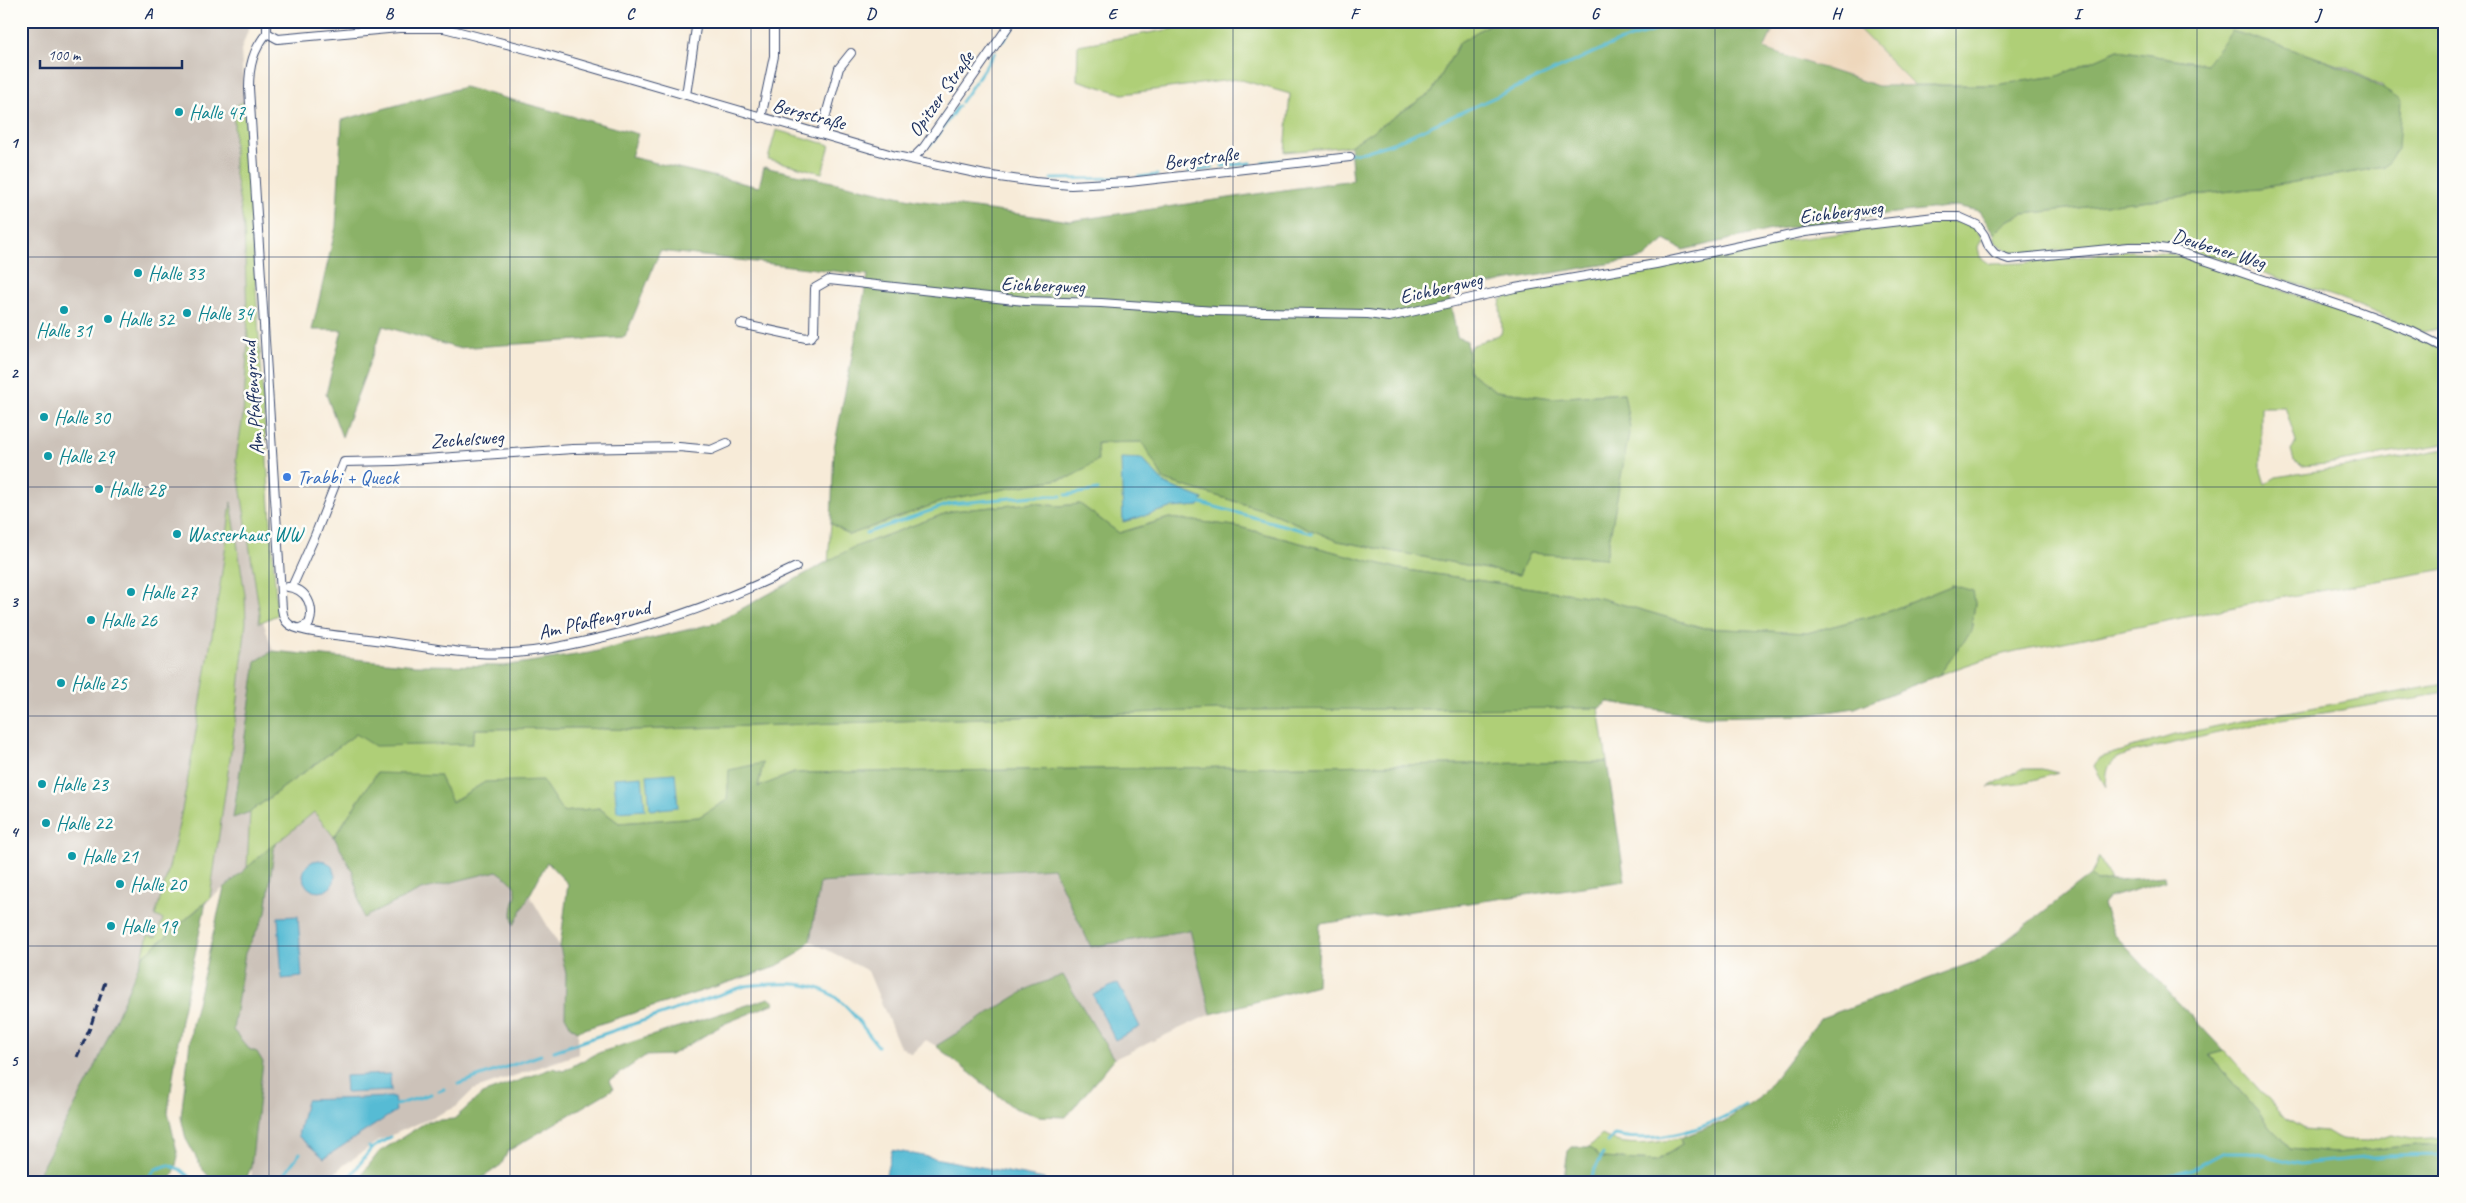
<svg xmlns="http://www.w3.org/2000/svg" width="2466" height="1203" font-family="Caveat,sans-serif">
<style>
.built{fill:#eed7bb}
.industrial{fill:#ccc2b9}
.green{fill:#afcf77;stroke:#657f6a;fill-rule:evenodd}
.forest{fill:#8bb268;stroke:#537063}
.water{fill:#56bbd4;stroke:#387599}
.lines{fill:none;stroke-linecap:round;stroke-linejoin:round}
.stream{stroke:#56bbd4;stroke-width:3}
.street-casing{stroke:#3c4b70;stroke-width:10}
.street{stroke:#fff;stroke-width:8}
.rail{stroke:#1b2f5e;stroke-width:3;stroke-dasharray:8 4;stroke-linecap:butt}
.grid{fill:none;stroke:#1b2f5e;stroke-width:1;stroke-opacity:0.55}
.culture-dot{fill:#0f9aa8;stroke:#fdfcf7;stroke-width:2}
.shop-dot{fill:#3f7fe0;stroke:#fdfcf7;stroke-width:2}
.labels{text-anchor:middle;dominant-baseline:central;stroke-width:5;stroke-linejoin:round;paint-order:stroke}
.street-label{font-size:20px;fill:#1b2f5e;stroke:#fdfcf7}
.culture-label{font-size:20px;fill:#0d838f;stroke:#fdfcf7;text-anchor:start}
.shop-label{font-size:20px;fill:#366cbe;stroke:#fdfcf7;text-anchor:start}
.neatline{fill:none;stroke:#1b2f5e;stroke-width:2}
.grid-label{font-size:16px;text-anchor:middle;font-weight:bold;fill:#1b2f5e}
</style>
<rect width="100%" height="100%" fill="#fdfcf7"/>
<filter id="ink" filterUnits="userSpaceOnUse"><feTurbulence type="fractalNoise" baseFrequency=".02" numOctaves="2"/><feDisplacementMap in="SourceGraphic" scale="10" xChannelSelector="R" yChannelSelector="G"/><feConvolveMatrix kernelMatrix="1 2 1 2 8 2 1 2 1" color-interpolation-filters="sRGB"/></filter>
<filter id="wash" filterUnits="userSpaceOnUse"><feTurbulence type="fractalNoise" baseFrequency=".0096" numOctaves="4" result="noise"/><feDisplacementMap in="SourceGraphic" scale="20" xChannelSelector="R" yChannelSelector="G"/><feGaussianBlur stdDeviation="1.12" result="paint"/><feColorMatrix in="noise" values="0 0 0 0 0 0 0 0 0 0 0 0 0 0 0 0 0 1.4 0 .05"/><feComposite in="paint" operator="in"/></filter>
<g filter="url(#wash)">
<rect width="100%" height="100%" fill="#f7ebd8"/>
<path class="built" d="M1777,21h74l63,64 -36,1 -115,-37z"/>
<path class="industrial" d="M21,21l230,1 -10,28 25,428 11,137 -14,6 10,30 -17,10 -23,157 17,-6 -3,56 -105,89 -48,113 -60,112h-13z
M314,811l20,26 19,35 11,46 57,-28 76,-19 15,10 5,9 -5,27 2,7 16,-28 30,51 6,27 -1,42 6,11 7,4v23l-105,36 -17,17 -78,34 -38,27 -13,14h-75l-1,-16 12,-104 -6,-10 -8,-3 -16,-19 12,-77 21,-40 9,-70z
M1053,868l38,79 99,-17 21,84 -97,45 -51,-84 -32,12 -95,59 -10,-6 -15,14 -12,-9 -31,-74 -58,-30 9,-58z"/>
<path class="green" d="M1218,21h277l-35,21 -28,50 -82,54 -65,6 5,-58 -52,-15 -115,15 -46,-14 1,-35z
M1851,21h594v306l-22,5 -84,-34 -96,-32 -94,-27 -109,14 -30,-1 -14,-9 -2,-9 13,-13 16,-7 236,-26 125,-21 -1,-80 -36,-19 -72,-24 -69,20 -88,-14 -60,26 -63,9h-81z
M244,101l33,514 -18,8 1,-8 -24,-156 7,-43 5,-75 -4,-112 -10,-61v-61z
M776,130l54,15 -8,28 -54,-14z
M1941,221l20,1 15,6 6,11 -4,8 2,10 10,7 32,-1 108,-12 43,3 204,68 60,25 8,6v91l-118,20 -25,2 -8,-5 -3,-10 5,-10 -11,-34h-24v64l4,13 11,-7 84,-12 85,-16v120l-171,30 -230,47c-37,5 -70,16 -105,29l32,-44 4,-28 -22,-18 -66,27 -80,21 -103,-5 -104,-30 -200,-29 -165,-43 -66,-8 -50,15 -39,-29 -22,2 -24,-3 -82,8 -100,37 -24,15 3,-40 18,12 100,-36 122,-22 26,-34 46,-1 21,38 103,31 71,30 181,34 10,-22 77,5 8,-45 10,-120 -72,5 -56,-7 -27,-19 -2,-18 4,-8 30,-12c3,-12 -3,-21 0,-34l8,-5 273,-54zM1142,459l23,25 38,15 -4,7 -29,2 -47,14z
M231,502l14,93 1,27 -9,87 -27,189 -68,59 6,-22 8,2 7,-18 -8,-3c23,-71 34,-143 46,-215 11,-67 23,-133 30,-199z
M2445,684v9l-182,30 -133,30c-22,8 -23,12 -24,34l-12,-21 5,-8 72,-22 89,-19z
M1599,708l8,54 -813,11 -36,15 5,-25 -36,37 -28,17 -80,6 -20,-15 -36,4 -77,-30 -35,20 -74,-29 -43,64 -20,-25 -67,56 3,-56 106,-78 116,10 3,-15 105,-1 54,2 585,-20z
M2021,769h21l16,4 -40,11 -30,3z
M2099,857l12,24 -14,1 -6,-7z
M2224,1051l61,67 19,11 22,2 15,9 23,2 29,-8 24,5 28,-2v8h-27l-83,8 -45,-4 -81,-94z
M1602,1135c23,14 53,8 78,3l2,7 -26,16 -55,-3 -12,-11z"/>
<path class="forest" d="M1495,21h282l-13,28 114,37 117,-1 63,-9 60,-26 88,14 26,-33c58,18 119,33 169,70l-3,48 -14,18 -125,21 -236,26 -16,7 -13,13 -15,-23 -23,-5 -70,8 -115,16 -88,20 -18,-10 -21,18 -140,23 -55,14 8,42 10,4 2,31 27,19 56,7 72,-5 6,35 -24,130 -77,-5 -10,22 -181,-34 -71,-30 -103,-31 -22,-38 -45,1 1,17 -27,17 -122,22 -100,36 -18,-12 3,-75 34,-173 -208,-24 -35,86 -168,11 -74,-22 -41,111 -16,-43 16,-64h-30l24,-103 6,-107 122,-33 174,47 -7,23 128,30 5,-20 151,33 155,21 283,-41 -3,-34 82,-54 28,-50z
M1034,503l24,3 22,-2 39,29 50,-15 66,8 165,43 200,29 104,30 103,5 80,-21 66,-27 20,6 2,12 -4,29 -32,43 -84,33 -49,7 -101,2 -97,-15 -9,6 -380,2 -585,20 -54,-2 -105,1 -3,15 -97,2 -19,-12 -106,78 -17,6 23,-157 17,-10 143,14 87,1 86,-13 127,-30 136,-75 100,-37z
M1607,762l18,119 -305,43 -3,61 -106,29 -21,-84 -99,17 -38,-79 -233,15 -10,58 -14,14 -23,13 -195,63 -7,-4 -6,-11 1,-42 -6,-27 8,-63 -21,-22 -33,63c-9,-27 19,-31 -17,-54l-76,19 -58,28 -10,-46 -19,-35 43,-64 62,2 13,27 33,-20 57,-2 21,32 36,-4 20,15 80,-6 28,-17 2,-30 34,-7 -5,24 36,-14z
M275,843l-9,70 -21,40 -12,77 16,19 8,3 6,10 -12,105 -6,15h-31l-11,-12 -17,-31 -5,-22 11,-93 32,-136z
M2091,875l6,7 67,-6 1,5 -57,17 -5,7 11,29 110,117 -15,4 81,94 45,4 83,-8h27v37h-887l6,-4 4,-27 4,-4h17l12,11 55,3 26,-16 -2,-7 45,-17 34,-23 62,-80 161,-59z
M206,902l-25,118 -13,92 10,44 -3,14 -5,12h-136l60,-112 48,-113z
M1063,975l51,84 -48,58 -28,-1 -24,-8 -78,-62 95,-59z
M769,998l6,5 -49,20 -55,32 -26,1 -36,25 4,8 -105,62 -7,14 -25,17h-120l23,-30 49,-31 26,-2 28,-25 71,-26 10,3 32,-17z"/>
<path class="water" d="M1121,458l21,1 23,25 38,15 -4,7 -29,2 -47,14z
M675,773l3,34 -28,3 -3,-35z
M642,776l3,34 -28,2 -3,-34z
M303 876a16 16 0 1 1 32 0a16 16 0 1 1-32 0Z
M298,916l4,61 -20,2 -4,-62z
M1118,983l22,44 -25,13 -22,-45z
M390,1074l1,17 -45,2 -1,-17z
M394,1097l2,14 -72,47 -26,-22 8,-36z
M892,1150l152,29 2,3h-162z"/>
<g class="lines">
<path class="stream" d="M1003,41l10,-14
M977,79l18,-27
M961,102l14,-20
M942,129l16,-23
M931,144l10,-13
M1263,162l101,-10 29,-9 222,-100 71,-22
M1222,166l29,-3
M1189,172l24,-4
M1138,177l19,-2
M1051,179l74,-1
M1066,495l32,-5
M1197,502l115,31
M866,533l84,-29 83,-8h28
M554,1051l191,-65c24,-2 60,-6 82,6 21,11 36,36 51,54
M458,1084l83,-29
M439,1091l5,-2
M393,1106l38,-12
M1608,1142l6,-7c44,9 93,-5 131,-30
M371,1149l19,-12
M144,1182l12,-13 13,-4 12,5 14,12
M278,1182l22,-29
M346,1182l25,-33 -2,-2
M1588,1182l15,-28
M2156,1182l10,-6 29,-8 29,-16h25l51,12 85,-8 60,-1"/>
</g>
</g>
<g filter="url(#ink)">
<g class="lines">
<defs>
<path id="street" d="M267,33c-14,17 -18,33 -18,55l33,521c1,6 2,12 8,16 12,8 54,11 70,13 50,6 101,18 151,15 24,-1 48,-6 71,-11 76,-16 145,-42 214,-75
M267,33l11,6 121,-11h45l94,24 358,104 89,19 50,7 36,3 58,-3 221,-25
M267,33v-12
M686,95l11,-74
M761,118l13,-62v-35
M821,133l18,-65 12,-15
M912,159l12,-12 88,-126
M741,324l65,14 5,-1 3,-4 1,-45 14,-8 196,21 76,2 114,8 153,3 21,3 126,-29 141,-24 149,-32 130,-15h24l18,8 7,10 5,12 6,7 14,5 120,-12h23l22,3 183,61 56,21 32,16
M288,587c19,2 27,20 21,37l-9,4
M292,587l22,-49 30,-76 51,-1 178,-12 106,-2 32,3 16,-7"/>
</defs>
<use href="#street" class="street-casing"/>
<use href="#street" class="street"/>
<path class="rail" d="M77,1057l13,-29 16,-49"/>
</g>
</g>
<path class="grid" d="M269,21v1161M510,21v1161M751,21v1161M992,21v1161M1233,21v1161M1474,21v1161M1715,21v1161M1956,21v1161M2197,21v1161M21,257h2424M21,487h2424M21,716h2424M21,946h2424"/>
<g class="culture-dot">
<circle cx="179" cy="112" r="5"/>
<circle cx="138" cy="273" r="5"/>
<circle cx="64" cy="310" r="5"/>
<circle cx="187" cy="313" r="5"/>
<circle cx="108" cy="319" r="5"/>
<circle cx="44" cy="417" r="5"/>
<circle cx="48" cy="456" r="5"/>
<circle cx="99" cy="489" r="5"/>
<circle cx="177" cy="534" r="5"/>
<circle cx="131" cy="592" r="5"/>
<circle cx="91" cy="620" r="5"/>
<circle cx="61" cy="683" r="5"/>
<circle cx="42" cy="784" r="5"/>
<circle cx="46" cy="823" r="5"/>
<circle cx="72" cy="856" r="5"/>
<circle cx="120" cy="884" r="5"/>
<circle cx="111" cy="926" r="5"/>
</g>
<circle class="shop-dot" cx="287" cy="477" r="5"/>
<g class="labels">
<g class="street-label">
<text transform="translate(941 94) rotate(-55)">Opitzer Straße</text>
<text transform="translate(809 114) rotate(15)">Bergstraße</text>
<text transform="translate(1201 158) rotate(-7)">Bergstraße</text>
<text transform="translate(1841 212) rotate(-7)">Eichbergweg</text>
<text transform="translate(2219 249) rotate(17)">Deubener Weg</text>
<text transform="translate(1043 285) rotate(2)">Eichbergweg</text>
<text transform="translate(1441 288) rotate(-13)">Eichbergweg</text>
<text transform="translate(253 398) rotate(-94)">Am Pfaffengrund</text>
<text transform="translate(467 439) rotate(-4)">Zechelsweg</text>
<text transform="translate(594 620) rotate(-13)">Am Pfaffengrund</text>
</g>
<g class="culture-label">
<text x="189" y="112">Halle 47</text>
<text x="148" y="273">Halle 33</text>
<text x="197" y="313">Halle 34</text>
<text x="118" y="319">Halle 32</text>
<text x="64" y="330" text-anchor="middle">Halle 31</text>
<text x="54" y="417">Halle 30</text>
<text x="58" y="456">Halle 29</text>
<text x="109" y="489">Halle 28</text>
<text x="187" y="534">Wasserhaus WW</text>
<text x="141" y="592">Halle 27</text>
<text x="101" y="620">Halle 26</text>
<text x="71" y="683">Halle 25</text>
<text x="52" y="784">Halle 23</text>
<text x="56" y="823">Halle 22</text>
<text x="82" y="856">Halle 21</text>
<text x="130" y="884">Halle 20</text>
<text x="121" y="926">Halle 19</text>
</g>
<g class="shop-label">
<text x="297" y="477">Trabbi + Queck</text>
</g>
</g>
<rect width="2466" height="1203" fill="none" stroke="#fdfcf7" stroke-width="55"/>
<path d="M40 60v8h142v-8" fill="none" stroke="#1b2f5e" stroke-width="2.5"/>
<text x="48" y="60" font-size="15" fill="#1b2f5e" stroke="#fdfcf7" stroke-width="4" paint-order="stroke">100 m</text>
<rect x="28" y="28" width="2410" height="1148" class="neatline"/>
<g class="grid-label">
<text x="148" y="19">A</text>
<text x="389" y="19">B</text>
<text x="630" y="19">C</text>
<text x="871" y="19">D</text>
<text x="1112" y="19">E</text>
<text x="1354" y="19">F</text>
<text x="1595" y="19">G</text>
<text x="1836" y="19">H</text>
<text x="2077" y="19">I</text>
<text x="2318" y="19">J</text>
<text x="14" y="148">1</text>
<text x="14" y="378">2</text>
<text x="14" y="607">3</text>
<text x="14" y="837">4</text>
<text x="14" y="1066">5</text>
</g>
</svg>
